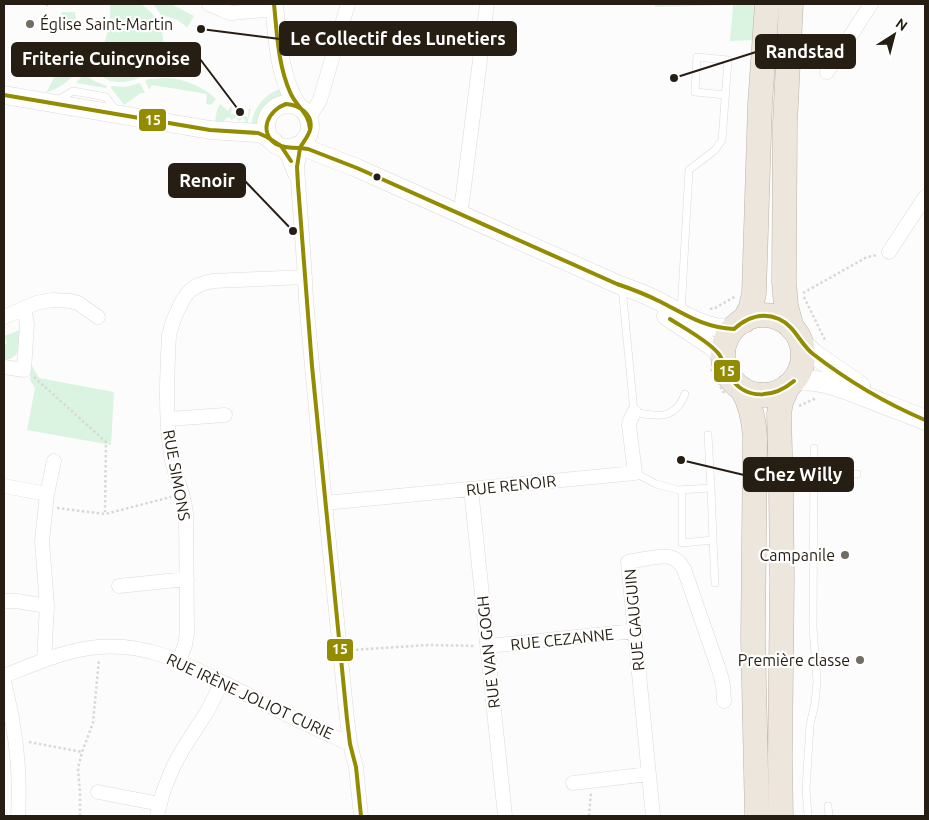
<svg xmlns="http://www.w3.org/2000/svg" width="929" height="820" font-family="Ubuntu,sans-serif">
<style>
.green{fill:#daf4e1}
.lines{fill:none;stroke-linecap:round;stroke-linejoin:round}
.service-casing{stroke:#dedad4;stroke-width:8}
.minor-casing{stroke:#dedad4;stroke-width:15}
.tertiary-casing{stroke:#dedad4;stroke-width:19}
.secondary-casing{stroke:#dedad4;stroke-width:21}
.trunk-casing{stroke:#bab2a6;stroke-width:25}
.path{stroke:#d9d8d7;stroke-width:2.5;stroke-dasharray:2.5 2.5;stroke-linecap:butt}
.service{stroke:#fff;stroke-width:7}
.minor{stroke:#fff;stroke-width:14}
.tertiary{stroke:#fff;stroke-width:18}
.secondary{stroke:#fff;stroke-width:20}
.trunk{stroke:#ece6dd;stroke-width:24}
.bus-1-casing{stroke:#fff;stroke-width:8}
.bus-1{stroke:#938b00;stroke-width:4}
.poi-dot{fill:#716c64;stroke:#fff;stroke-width:2}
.bus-dot{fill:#261e12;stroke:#fff;stroke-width:2}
.labels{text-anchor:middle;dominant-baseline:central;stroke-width:4.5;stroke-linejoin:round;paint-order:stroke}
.poi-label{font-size:16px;fill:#261e12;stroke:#fff;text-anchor:end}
.street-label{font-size:16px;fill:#261e12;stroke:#fff}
.leader{fill:none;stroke:#261e12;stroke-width:2}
.callout-dot{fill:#261e12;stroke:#fff;stroke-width:2}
.callout{fill:#261e12;stroke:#261e12;stroke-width:2}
.callout-label{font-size:18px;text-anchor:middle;font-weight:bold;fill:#fff}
.line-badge{stroke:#fff;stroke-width:2}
.badge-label{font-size:14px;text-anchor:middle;font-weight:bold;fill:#fff}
</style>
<rect width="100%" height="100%" fill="#fcfcfc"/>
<path class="green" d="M110,4h31c8,6 16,13 20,24 9,26 -12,54 -40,54 -4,0 -11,0 -15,-3 -4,-3 -10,-8 -14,-12 12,-19 20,-40 18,-63z
M153,4h18l23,12 -7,12c-6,-8 -15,-11 -25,-12z
M655,4h104l-3,36 -26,1 3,-36 -78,2z
M62,12h13l1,11 -1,3 -16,-8z
M72,44l13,7c-4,21 -19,35 -39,42z
M84,74l10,7 13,5 -1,2 -30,-5z
M165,78c18,0 37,8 51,21l-5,6 -5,-1 1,-10 -55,-9 -2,4h-1l-4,-8 4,-2z
M140,83l5,10h-4l-17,12 -13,-17v-2l15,1z
M280,89l4,1 1,7c-20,6 -20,11 -27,29l-7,-1c3,-17 12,-30 29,-36z
M220,104l8,7 3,-5 1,1 -1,7 17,3 1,-8h2l-4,15 -8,3 7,-6 -3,-3 -4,3 -3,-4 -5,3 -2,-3 -12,8 -2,-3 2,-12z
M22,329c-2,14 -1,30 -18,31v-15l3,-2 -3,-7z
M31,364l8,14 75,14 -3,53 -84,-15 8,-42 -5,-8z"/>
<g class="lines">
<defs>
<path id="service" d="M58,100l15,-9 33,6 11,15
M622,287l12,125c23,5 41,8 51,-18
M681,312l8,-142 26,-20 7,-10 6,-80 -31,-3 -2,35 31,3
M635,473l21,11 22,6 33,-2 -3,-53
M813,474h44
M682,490v53l31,-3 -2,-52
M713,540l2,43
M828,806l1,10
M808,816l-2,-27 4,-64 5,-22 2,-21 -4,-54 1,-180"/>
<path id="minor" d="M209,4l13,6 9,3 44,-4
M827,72l44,-68
M309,118l11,-18 28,-96
M303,142l-3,6 -3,19 7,96 2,37 16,174 25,245 3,25 6,23 5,49
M281,146l7,10 7,18
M460,214l3,-19 24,-191
M889,252l36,-55
M4,317l32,-14 16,-3 19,1 7,2 20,14
M4,367l20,3 3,-46 -3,-16
M168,419l57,-4
M4,486l43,8
M471,489l34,327
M325,503l310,-30 -6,-48 1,-4 4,-9
M119,586l68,-7
M4,601h12l31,5
M488,646l147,-15
M44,660l3,-54 -5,-65 5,-47 7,-33
M179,661l6,-16 2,-12 -1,-118c-1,-21 -12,-40 -15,-60 -6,-40 -4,-80 -2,-120 2,-8 4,-15 8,-23 8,-19 14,-27 36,-31l92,-4
M4,676c30,-12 61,-26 94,-29 56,-5 97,22 146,46 35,18 70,35 106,51
M4,682c11,43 17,89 14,134
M573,783l76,-9
M98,792l62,12
M157,816l6,-24 10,-25 10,-18 25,-39 14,-28
M653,816l-25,-254c10,-2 33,-7 41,-5 7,1 12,7 15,12l36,104 3,12 1,16"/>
<path id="tertiary" d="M274,4c3,30 5,78 25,103
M4,95l206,35 48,3 6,2 9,6
M266 126a22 22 0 1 1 44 0a22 22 0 1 1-44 0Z
M293,147l15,2 49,19 260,116c11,4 22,8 33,13 27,12 52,33 84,32
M666,316l45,30 4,3 9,11"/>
<path id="secondary" d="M801,342l13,12 46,32
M794,381c25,-4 49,7 72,16 20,8 40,15 59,23"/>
<path id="trunk" d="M791,4l-6,119 -1,159 2,24 6,22
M723 355a40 40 0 1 1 80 0a40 40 0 1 1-80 0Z
M744,321l7,-14 3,-14 6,-189 7,-100
M742,389c9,15 12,31 13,49l-2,200 4,178
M781,816l-1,-59 2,-177 -1,-92 -2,-74 2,-12 7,-16"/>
</defs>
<use href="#service" class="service-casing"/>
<use href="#minor" class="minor-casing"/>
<use href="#tertiary" class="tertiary-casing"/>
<use href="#secondary" class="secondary-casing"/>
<use href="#trunk" class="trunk-casing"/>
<path class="path" d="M46,4l3,2
M803,293l64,-36 11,-2
M804,297l22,45
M710,309l5,-1 21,-12
M711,369l14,26
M34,377l72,65 -1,70
M799,406l15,-7 2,-2
M57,508l48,6 66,-17
M351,650l78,-5 47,1
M29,742l53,10
M80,816v-23l-2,-25 4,-16 11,-29 6,-64
M589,816l2,-24"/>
<use href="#service" class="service"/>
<use href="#minor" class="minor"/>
<use href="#tertiary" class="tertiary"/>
<use href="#secondary" class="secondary"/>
<use href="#trunk" class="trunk"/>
<defs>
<path id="bus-1" d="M274,4c3,29 4,61 16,88 6,15 19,20 20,37
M4,95l206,35 48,3 9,4 14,9 10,15
M286,104c13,1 28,10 24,26 -2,7 -7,12 -10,18 -8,0 -17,0 -24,-4 -18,-12 -8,-34 10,-40z
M300,148l8,1 49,19 260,116c15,5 30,11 44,18 25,13 44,26 73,27
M300,148l-3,19 1,18 14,181 35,353 3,25 6,23 5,49
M670,319c14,9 37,21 48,34 6,7 7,16 12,24 16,24 44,21 64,4
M734,329c13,-12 29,-17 45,-10 16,7 21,25 34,35 35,27 72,49 112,66"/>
</defs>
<use href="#bus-1" class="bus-1-casing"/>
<use href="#bus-1" class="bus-1"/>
</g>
<g class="poi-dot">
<circle cx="30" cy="24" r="5"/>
<circle cx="845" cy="555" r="5"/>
<circle cx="860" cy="660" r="5"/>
</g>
<circle class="bus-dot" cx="377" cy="177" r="4.5"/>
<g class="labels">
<g class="poi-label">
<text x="40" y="24" text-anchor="start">Église Saint-Martin</text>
<text x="835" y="555">Campanile</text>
<text x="850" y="660">Première classe</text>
</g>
<g class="street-label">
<text transform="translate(177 475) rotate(80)">RUE SIMONS</text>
<text transform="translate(511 485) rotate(-6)">RUE RENOIR</text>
<text transform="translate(634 620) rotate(-95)">RUE GAUGUIN</text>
<text transform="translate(562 639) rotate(-6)">RUE CEZANNE</text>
<text transform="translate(488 652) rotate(-96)">RUE VAN GOGH</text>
<text transform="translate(250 696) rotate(25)">RUE IRÈNE JOLIOT CURIE</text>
</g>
</g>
<path class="leader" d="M201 29L280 39M674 78L756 52M240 112L200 59M293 231L245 181M681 460L744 475"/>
<g class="callout-dot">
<circle cx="201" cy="29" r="5"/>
<circle cx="674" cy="78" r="5"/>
<circle cx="240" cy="112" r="5"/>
<circle cx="293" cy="231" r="5"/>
<circle cx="681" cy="460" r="5"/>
</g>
<g class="callout">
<rect x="280" y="22" width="236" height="33" rx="5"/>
<rect x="756" y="35" width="99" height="33" rx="5"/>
<rect x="12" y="43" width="188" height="33" rx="5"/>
<rect x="169" y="164" width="76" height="33" rx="5"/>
<rect x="744" y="458" width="109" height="33" rx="5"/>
</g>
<g class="callout-label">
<text x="398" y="45">Le Collectif des Lunetiers</text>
<text x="805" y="58">Randstad</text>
<text x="106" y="65">Friterie Cuincynoise</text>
<text x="207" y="187">Renoir</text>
<text x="798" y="481">Chez Willy</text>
</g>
<g class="line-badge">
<rect x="138" y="108" width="29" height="24" rx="5" fill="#938b00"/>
<rect x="713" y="359" width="28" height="24" rx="5" fill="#938b00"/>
<rect x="326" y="638" width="28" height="24" rx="5" fill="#938b00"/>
</g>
<g class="badge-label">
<text x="153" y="125">15</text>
<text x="727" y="376">15</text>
<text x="340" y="654">15</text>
</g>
<rect width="929" height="820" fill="none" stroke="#261e12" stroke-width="10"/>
<g transform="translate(894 35) rotate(36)" stroke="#ffffff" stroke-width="4" paint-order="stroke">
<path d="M0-4L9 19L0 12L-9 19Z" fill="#261e12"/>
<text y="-8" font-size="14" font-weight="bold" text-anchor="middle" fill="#261e12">N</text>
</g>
</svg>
